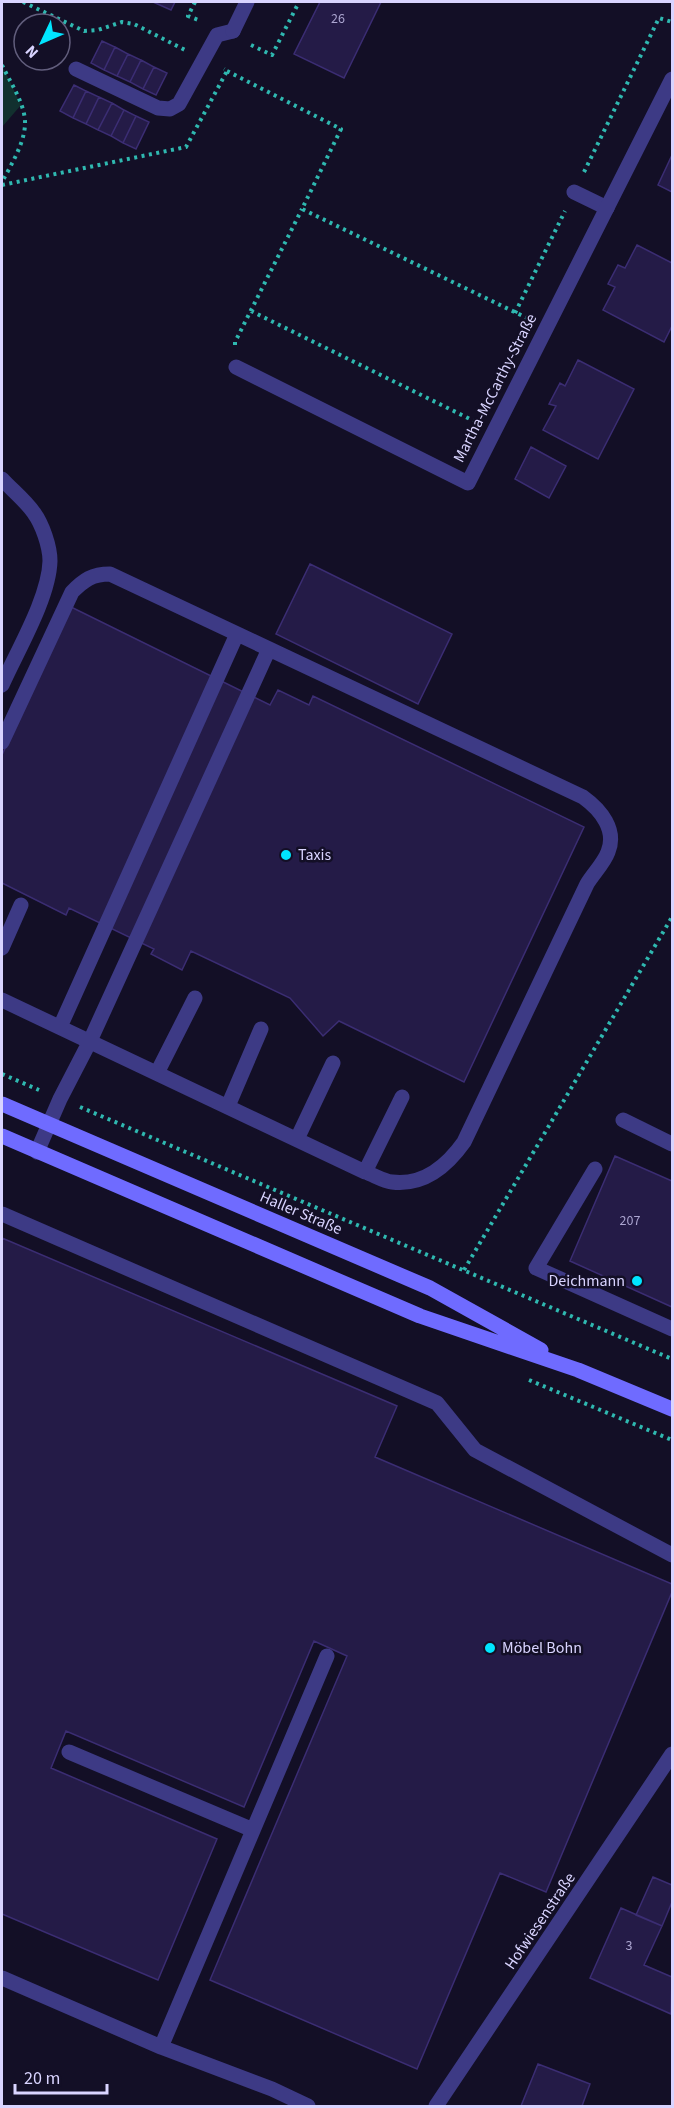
<svg xmlns="http://www.w3.org/2000/svg" width="674" height="2108" font-family="'Source Sans 3',sans-serif">
<style>
.green{fill:#12302f}
.building{fill:#241b47;stroke:#3b2d73;stroke-width:1.5}
.lines{fill:none;stroke-linecap:round;stroke-linejoin:round}
.path{stroke:#2fb8b0;stroke-width:4;stroke-dasharray:3 4.5;stroke-linecap:butt}
.service{stroke:#3d3a85;stroke-width:15}
.minor{stroke:#3d3a85;stroke-width:15}
.secondary{stroke:#6f6bff;stroke-width:15}
.poi-dot{fill:#00e5ff;stroke:#130f26;stroke-width:2}
.labels{text-anchor:middle;dominant-baseline:central;stroke-width:5;stroke-linejoin:round;paint-order:stroke}
.number-label{font-size:14px;fill:#aca6d1}
.street-label{font-size:16px;fill:#d9d4ff;stroke:#130f26}
.poi-label{font-size:16px;fill:#d9d4ff;stroke:#130f26;text-anchor:start}
</style>
<rect width="100%" height="100%" fill="#130f26"/>
<path class="green" d="M2,65l19,40 -19,22z"/>
<path class="building" d="M153,2h22l-4,8z
M320,2h61l-37,76 -50,-24z
M102,41l13,6 -11,23 -13,-7z
M115,47l13,7 -11,22 -13,-6z
M128,54l13,6 -11,22 -13,-6z
M141,60l13,7 -11,22 -13,-7z
M154,67l13,6 -11,22 -13,-6z
M74,85l12,6 -13,27 -13,-7z
M86,91l13,6 -13,27 -13,-6z
M99,97l13,6 -14,27 -12,-6z
M112,103l12,7 -13,26 -13,-6z
M124,110l12,6 -13,27 -12,-7z
M136,116l13,6 -13,27 -13,-6z
M672,155v37l-14,-7z
M637,245l35,18v63l-8,16 -61,-32 12,-23 -7,-3 10,-19 7,3z
M578,360l56,29 -36,70 -55,-29 13,-24 -7,-2 11,-21 5,3z
M531,447l35,19 -17,32 -34,-19z
M310,564l142,70 -34,70 -142,-70z
M69,606l201,99 8,-15 31,15 4,-9 271,131 -120,255 -125,-61 -16,15 -33,-38 -99,-47 -9,19 -31,-16 3,-5 -85,-41 -3,7 -64,-32v-128z
M615,1156l57,25v126l-102,-46z
M2,1238l395,168 -22,51 297,127v8l-126,300 -46,-19 -83,196 -207,-89 137,-324 -33,-15 -70,166 -178,-76 -15,37 166,71 -59,141 -156,-66z
M653,1877l19,8v17l-10,24 -26,-11z
M621,1908l41,18 -18,39 28,12 -1,37 -81,-36z
M538,2064l52,20 -8,22h-61z"/>
<g class="lines">
<path class="path" d="M23,2l61,29 14,-1 24,-8 12,2 51,26
M195,2l-7,14 13,5
M251,45l21,10 27,-53
M2,65c8,17 22,37 23,56 1,20 -14,44 -23,61
M227,71l114,58 -39,80 225,109
M584,172l75,-154 13,4
M2,185l184,-38 41,-76 -3,-2
M251,311l223,110
M515,313l50,-102
M235,345v-3l67,-133
M2,1074l37,16
M80,1107l592,252
M464,1270l208,-353
M529,1380l143,60"/>
<path class="service" d="M76,69l82,39 12,1 9,-5 38,-69 16,-4
M574,192l33,16
M2,479c10,11 23,21 32,34 8,11 16,33 16,48 -1,37 -33,90 -48,124
M2,742l70,-150c12,-12 20,-18 38,-18l473,223c18,13 34,33 25,55 -4,11 -15,22 -21,32l-123,258c-17,24 -40,44 -72,40 -9,-1 -18,-7 -27,-10l-363,-172
M2,948l19,-43
M60,1027l177,-393
M157,1073l38,-75
M228,1106l33,-77
M623,1120l49,24
M297,1139l36,-76
M37,1152l23,-53 30,-58 179,-392
M595,1169l-59,99 136,61
M365,1172l37,-75
M2,1214l435,189 38,47 197,105
M69,1752l184,78
M2,1978l159,69 111,42 36,17
M161,2047l166,-391"/>
<path class="minor" d="M233,31l14,-29
M236,367l232,116 204,-404
M436,2106l236,-352"/>
<path class="secondary" d="M2,1104l428,184 111,62
M2,1136l418,180 158,54 94,39"/>
</g>
<g class="poi-dot">
<circle cx="286" cy="855" r="6"/>
<circle cx="637" cy="1281" r="6"/>
<circle cx="490" cy="1648" r="6"/>
</g>
<g class="labels">
<g class="number-label">
<text x="338" y="19">26</text>
<text x="630" y="1221">207</text>
<text x="629" y="1946">3</text>
</g>
<g class="street-label">
<text transform="translate(495 388) rotate(-63)">Martha-McCarthy-Straße</text>
<text transform="translate(301 1213) rotate(23)">Haller Straße</text>
<text transform="translate(540 1921) rotate(-56)">Hofwiesenstraße</text>
</g>
<g class="poi-label">
<text x="298" y="855">Taxis</text>
<text x="625" y="1281" text-anchor="end">Deichmann</text>
<text x="502" y="1648">Möbel Bohn</text>
</g>
</g>
<rect width="674" height="2108" fill="none" stroke="#d9d4ff" stroke-width="6"/>
<g transform="translate(42 42) rotate(226)"><circle r="28" fill="#130f26" stroke="#625e7d" stroke-width="1.5"/>
<path d="M0-4.5L10 22L0 15L-10 22Z" fill="#00e5ff"/>
<text y="-9" font-size="16" font-weight="bold" text-anchor="middle" fill="#d9d4ff">N</text>
</g>
<path d="M15 2084v9h92v-9" fill="none" stroke="#d9d4ff" stroke-width="3"/>
<text x="24" y="2084" font-size="18" fill="#d9d4ff" stroke="#130f26" stroke-width="4.5" paint-order="stroke">20 m</text>
</svg>
